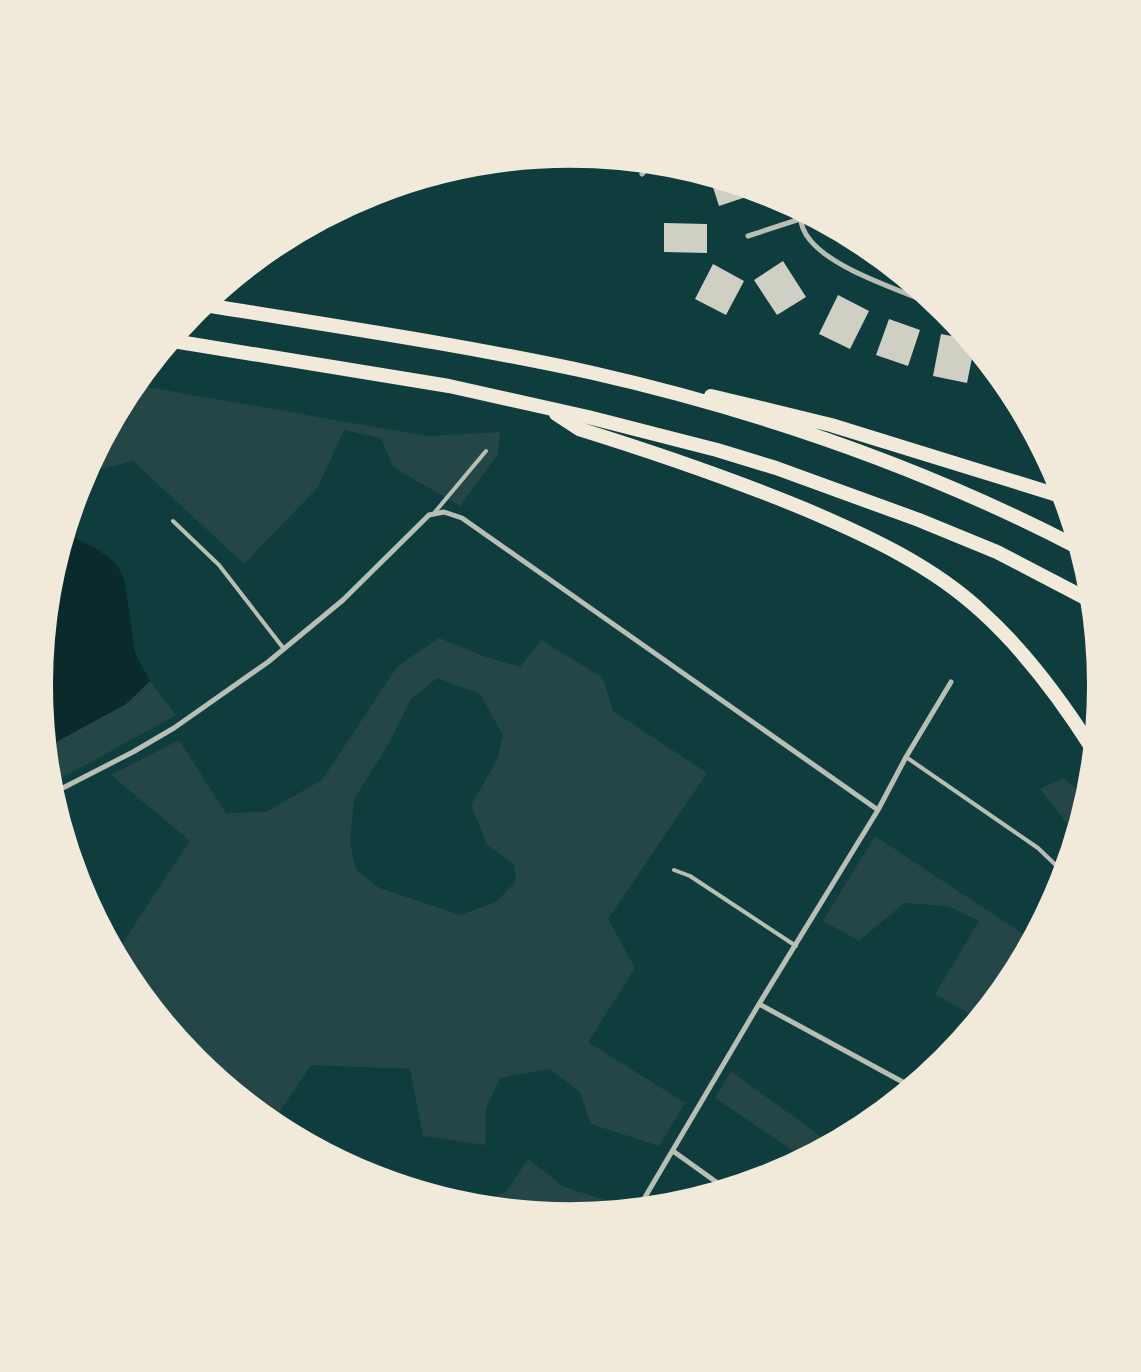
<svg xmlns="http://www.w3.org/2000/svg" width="1141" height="1372" font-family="Karla,sans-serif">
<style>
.green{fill:#244646;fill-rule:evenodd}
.water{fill:#0a2a2b}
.building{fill:#cfcfc3}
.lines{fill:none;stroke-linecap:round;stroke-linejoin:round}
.service{stroke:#b8beb3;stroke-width:4}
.minor{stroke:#b8beb3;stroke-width:5}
.motorway{stroke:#f1e9da;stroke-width:14}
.rim{fill:none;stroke:#f1e9da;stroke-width:6}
</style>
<rect width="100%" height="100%" fill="#0f3d3e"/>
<path class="green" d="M136,385l291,51 73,-4 -2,22 -38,52 -67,-39 -12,-29 -37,-8 -26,57 -74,77 -111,-103 -36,9 -22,41 -2,26 -9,4 18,-58z
M439,638l47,19 34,10 21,-27 62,38 10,33 94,62 -99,146 27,49 -47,74 97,61 -26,43 -68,-22 -11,-32 -30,-23 -50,9 -14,30 -1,37 -62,-9 -13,-67 -99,-4 -39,58 -76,-63 -26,-47 -24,-14 -16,-19 -14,-27 74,-112 -79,-66 68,-35 47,73 40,-1 56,-32 75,-113zM437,678l43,16 23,41 -6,25 -26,45 16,40 27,19 2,17 -20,21 -36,13 -81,-27 -23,-18 -6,-28 4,-43 34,-54 23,-46z
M150,681l26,34 -125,69 -4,-37 79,-43z
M1063,778l24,19 -11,38 -36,-46z
M875,836l157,104 -22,40 -31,39 -44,-25 44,-73 -31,-15 -44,-3 -45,38 -36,-20z
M731,1071l100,73 -27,14 -89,-60z
M528,1159l36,28 60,19 -2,4 -52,5 -99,-10 35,-13z"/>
<path class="water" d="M73,537l24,12 18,13 9,16 11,75 15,28 -24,23 -79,43 -6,-61 10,-104 13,-41z"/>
<path class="building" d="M710,178l34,10 2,9 -27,9z
M664,223l43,1v29l-43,-1z
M783,261l23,36 -29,18 -23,-35z
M713,264l31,17 -18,34 -31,-16z
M838,295l31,16 -19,38 -31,-15z
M889,319l31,11 -12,36 -32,-11z
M941,334l26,5 7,9 -7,35 -34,-7z
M994,371l8,11 4,5 -13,-1z"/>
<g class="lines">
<path class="service" d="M435,512l51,-61
M173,521l46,44 65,84
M906,757l132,91 26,25
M674,870l16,6 106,70"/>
<path class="minor" d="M642,174l8,-9
M799,211c1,10 4,21 11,29 24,30 91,50 127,66
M748,236l52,-17
M53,793l80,-41 41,-24 94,-66 75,-62 86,-85 15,-3 18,6 416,292
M759,1004l153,83
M673,1151l53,38
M638,1209l121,-205 119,-194 28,-53 45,-75"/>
<path class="motorway" d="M205,305c129,21 260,40 388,68 167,38 334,96 486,175
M173,341l276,45 139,31 129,33 59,18 143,52 78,32 94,49
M711,396l120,29 233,72
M556,414l23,15c77,24 153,50 228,81 61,26 126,56 175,102 43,39 80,89 111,138"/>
</g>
<path d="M0 0H1141V1372H0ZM50 685a520 520 0 1 1 1040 0a520 520 0 1 1-1040 0Z" fill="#f1e9da" fill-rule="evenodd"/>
<path class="rim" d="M50 685a520 520 0 1 1 1040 0a520 520 0 1 1-1040 0Z"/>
</svg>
